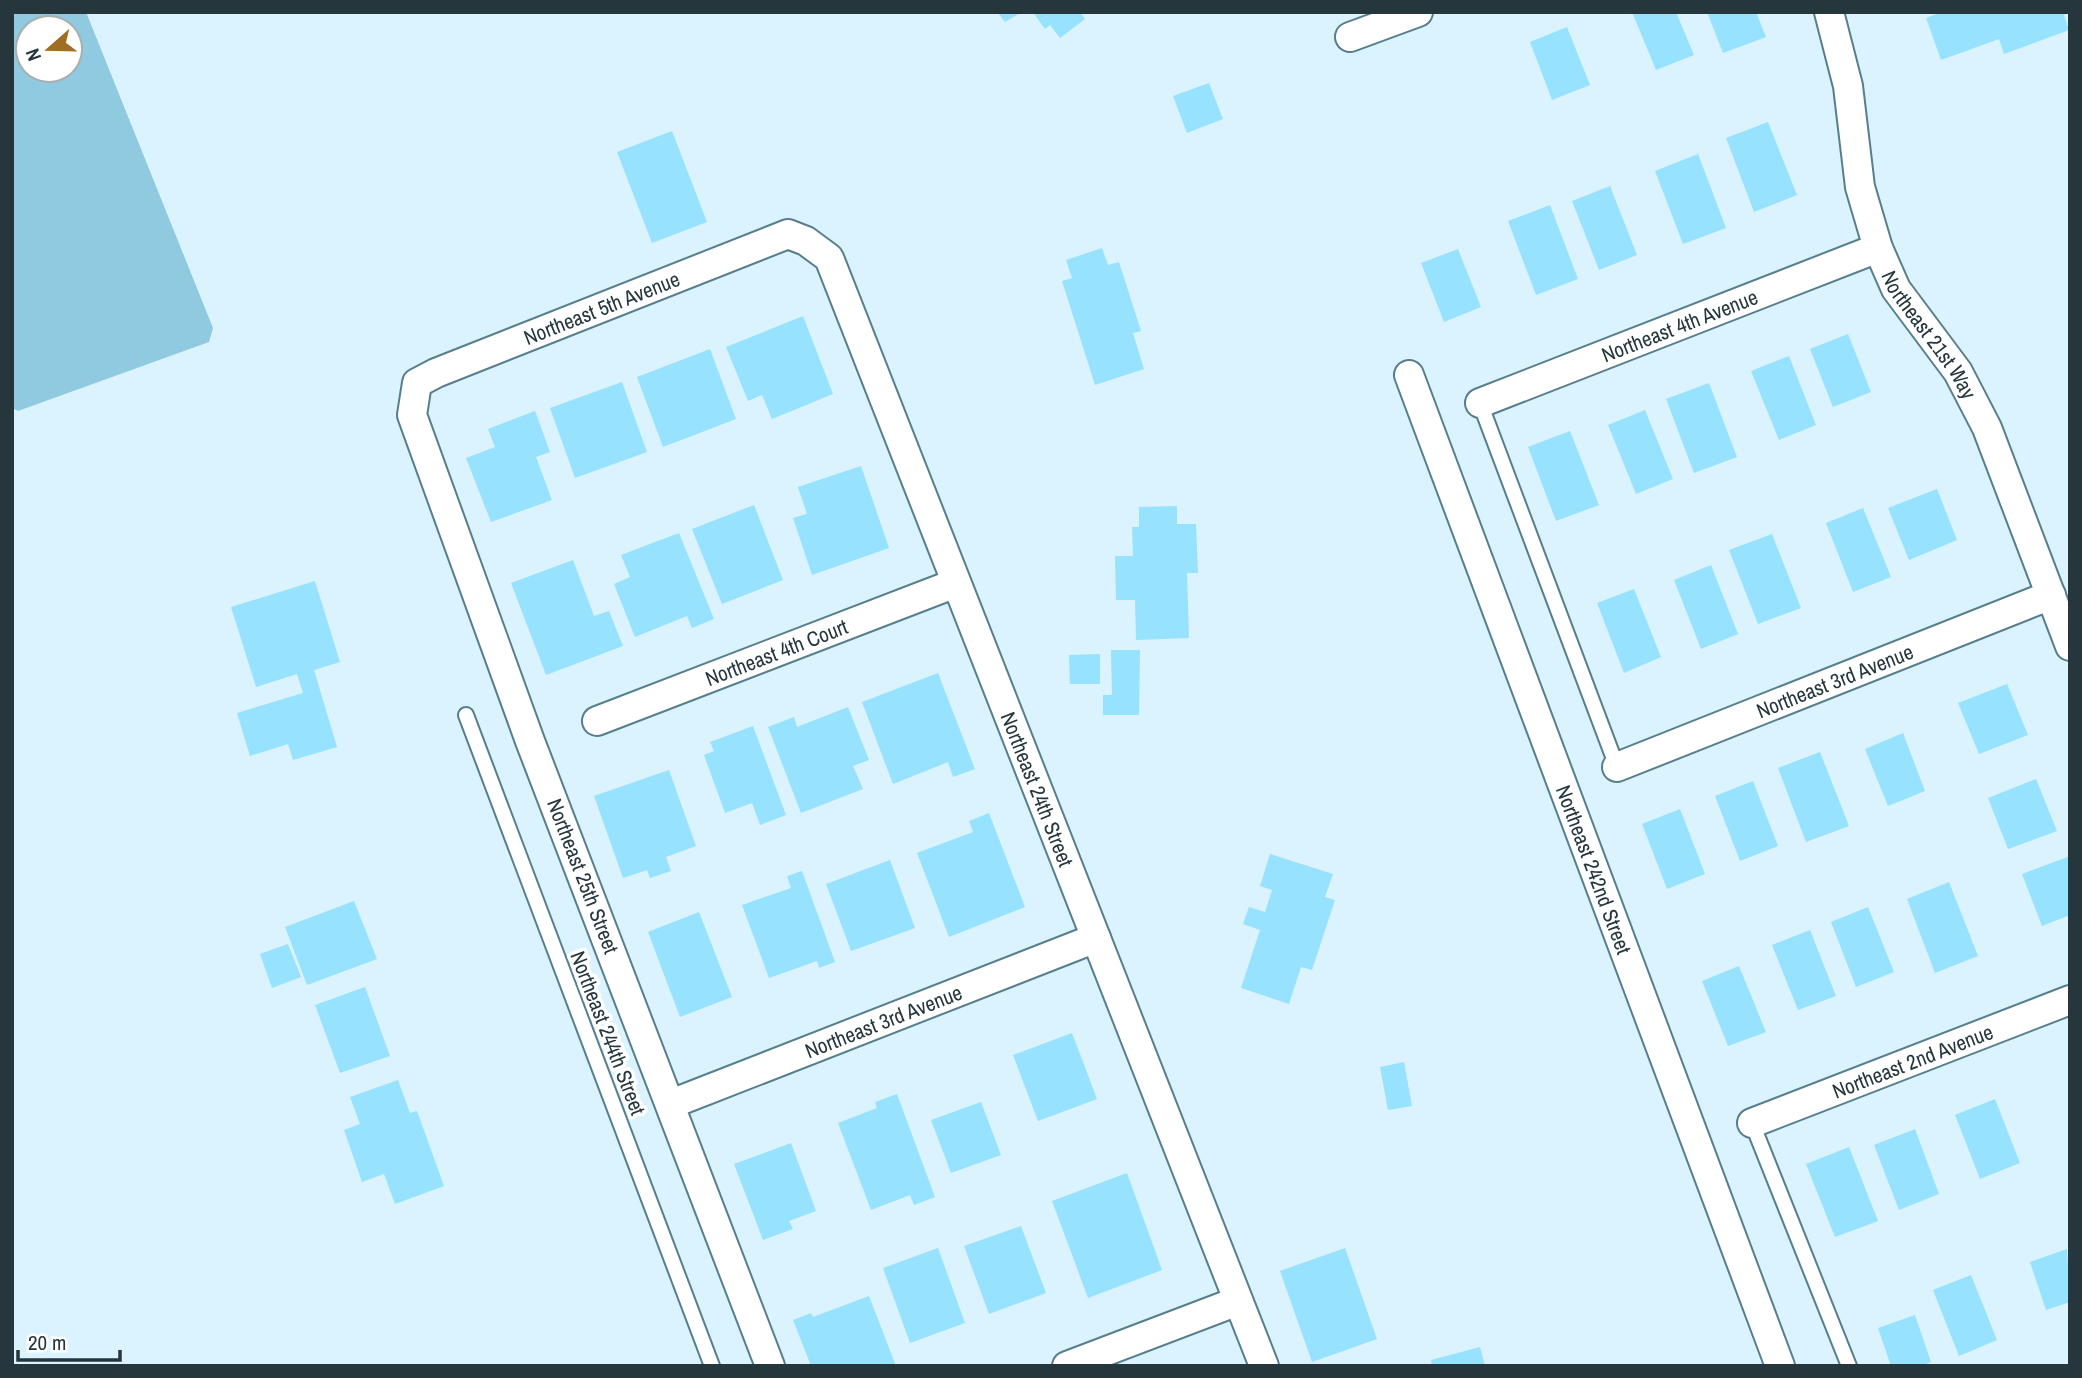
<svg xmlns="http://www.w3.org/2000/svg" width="2082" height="1378" font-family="'Archivo Narrow',sans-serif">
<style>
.green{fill:#90cae0;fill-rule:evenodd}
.building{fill:#96e2ff}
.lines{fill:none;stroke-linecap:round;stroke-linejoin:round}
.lane-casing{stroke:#577e8d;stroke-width:18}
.street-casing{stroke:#577e8d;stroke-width:32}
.lane{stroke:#fff;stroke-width:14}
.street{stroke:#fff;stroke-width:28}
.labels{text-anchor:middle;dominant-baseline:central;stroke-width:7;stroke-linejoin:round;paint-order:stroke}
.street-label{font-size:21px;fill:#25363c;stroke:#fff}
</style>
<rect width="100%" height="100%" fill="#daf3fe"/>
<path class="green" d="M12,12h74l127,316 -4,14 -191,69 -6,-3zM28,28h42v42h-42z"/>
<path class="building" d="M997,12h25l-17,10z
M1033,12h47l5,7 -25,19 -10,-13 -5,4z
M1632,12h44l18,43 -38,15z
M1707,12h49l10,25 -43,16z
M1942,12h128l-6,3 5,15 -65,24 -5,-15 -58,21 -15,-42z
M1567,27l23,58 -38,15 -22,-58z
M1209,83l14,36 -36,14 -14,-37z
M1768,122l29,73 -43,17 -28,-74z
M672,131l35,91 -55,21 -35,-91z
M1698,154l28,74 -43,16 -28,-73z
M1610,186l27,69 -38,15 -27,-69z
M1550,205l28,74 -42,16 -28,-74z
M1102,248l6,17 11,-3 22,69 -8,2 11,36 -49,16 -33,-104 10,-3 -6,-18z
M1458,249l23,58 -37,15 -23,-59z
M803,316l30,78 -61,25 -10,-24 -14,6 -22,-54z
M1848,334l23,58 -38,15 -23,-58z
M710,349l26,70 -73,28 -26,-70z
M1789,356l27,69 -37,15 -28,-69z
M622,382l25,70 -72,26 -25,-70z
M1709,383l28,74 -43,16 -28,-74z
M1645,410l28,69 -37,15 -28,-69z
M535,411l15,41 -14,5 16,43 -61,22 -25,-64 29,-11 -7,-18z
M1570,431l29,74 -43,16 -28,-74z
M861,466l28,82 -77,27 -19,-57 14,-4 -9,-27z
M1937,489l20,51 -48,20 -21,-52z
M754,505l29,75 -61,24 -30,-75z
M1177,506v18h19l2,49h-11l2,65 -53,2 -1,-40h-19l-1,-44h18l-1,-29h7v-20z
M1863,508l28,69 -38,15 -27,-69z
M679,533l35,86 -22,9 -5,-12 -52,21 -21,-53 16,-7 -9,-22z
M1772,534l29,74 -43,16 -29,-74z
M573,560l21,56 15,-5 14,35 -77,29 -35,-92z
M1711,565l27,69 -37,15 -27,-69z
M315,581l25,81 -26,8 23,77 -44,13 -5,-16 -38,12 -13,-43 66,-20 -6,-19 -41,13 -25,-80z
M1634,589l27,68 -37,16 -27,-70z
M1111,650h29l-1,65h-36v-20h9z
M1100,654v30h-30l-1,-29z
M938,673l37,96 -22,8 -5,-15 -55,22 -31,-82z
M2007,684l21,51 -49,19 -21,-51z
M848,707l21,53 -16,6 10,23 -62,24 -33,-86 26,-10 3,10z
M753,726l33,89 -26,10 -8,-22 -27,10 -21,-58 10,-4 -4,-9z
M1903,733l22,58 -37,15 -23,-57z
M1820,752l29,74 -43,16 -28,-74z
M669,770l27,76 -30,11 5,14 -21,7 -3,-8 -24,8 -29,-82z
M2036,779l21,52 -49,18 -20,-51z
M1753,781l25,65 -38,15 -25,-65z
M1680,809l25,65 -38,15 -25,-65z
M989,813l36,94 -76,30 -32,-84 56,-21 -4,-11z
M1270,854l63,20 -8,23 10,3 -23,70 -11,-3 -12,37 -48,-16 19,-58 -17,-6 6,-17 16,5 7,-22 -12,-4z
M2070,856v59l-28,11 -20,-52z
M890,860l25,68 -64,23 -25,-67z
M802,871l33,91 -16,6 -2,-7 -48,17 -27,-73 49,-17 -4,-12z
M1949,882l29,74 -43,17 -28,-74z
M354,901l23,58 -70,26 -22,-58z
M1868,907l26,65 -38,15 -25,-65z
M699,912l33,85 -52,20 -32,-85z
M1810,930l26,66 -38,14 -26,-65z
M288,944l13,33 -29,11 -12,-34z
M1739,966l27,66 -38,14 -26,-65z
M365,987l25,69 -50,17 -25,-68z
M1072,1033l25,66 -59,22 -25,-66z
M1404,1062l8,44 -24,4 -8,-43z
M398,1080l12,33 7,-2 27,75 -49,18 -11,-30 -22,8 -18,-52 16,-6 -10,-27z
M897,1094l38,103 -21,8 -4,-10 -39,15 -33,-87 39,-15 -2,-6z
M1995,1099l25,64 -40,16 -25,-64z
M981,1102l20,53 -50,18 -20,-53z
M1915,1129l24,65 -40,16 -25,-65z
M791,1143l25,68 -27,10 4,8 -30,11 -29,-76z
M1849,1147l29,74 -43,16 -29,-73z
M1127,1173l35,97 -74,28 -36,-97z
M1021,1226l25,67 -57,21 -25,-68z
M938,1248l27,75 -55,20 -27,-75z
M1345,1248l32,91 -65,23 -32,-91z
M2067,1249l3,53 -24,8 -16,-48z
M1971,1275l26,65 -38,16 -26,-66z
M869,1296l27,70h-85l-18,-46 18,-7 2,4z
M1915,1315l16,47 -10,4h-30l-13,-38z
M1480,1347l5,19h-53l-1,-6z"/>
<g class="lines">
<defs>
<path id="lane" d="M1480,403l137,364
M466,715l246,651
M1752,1123l97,243"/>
<g id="street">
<path id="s1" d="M1829,12l19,74 12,101 18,61 18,41 62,83 29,56 83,218"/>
<path d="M1350,37l68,-25"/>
<path id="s2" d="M1409,375l371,991"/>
<path id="s3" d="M1480,403l398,-155"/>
<path id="s4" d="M597,721l359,-138"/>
<path id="s5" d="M1617,767l434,-172"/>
<path id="s6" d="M671,1104l425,-166"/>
<path id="s7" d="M1752,1123l318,-123"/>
<path id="s8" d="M770,1366l-240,-625 -118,-326 5,-32 19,-10 352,-139 18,7 23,17 435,1108"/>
<path d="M1067,1366l171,-65"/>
</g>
</defs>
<use href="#lane" class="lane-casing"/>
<use href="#street" class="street-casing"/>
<use href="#lane" class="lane"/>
<use href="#street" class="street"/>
</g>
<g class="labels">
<g class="street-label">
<text stroke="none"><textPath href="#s8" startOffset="1248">Northeast 5th Avenue</textPath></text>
<text stroke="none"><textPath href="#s3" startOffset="214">Northeast 4th Avenue</textPath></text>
<text stroke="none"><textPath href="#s1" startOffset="343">Northeast 21st Way</textPath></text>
<text stroke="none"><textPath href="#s4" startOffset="192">Northeast 4th Court</textPath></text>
<text stroke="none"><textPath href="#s5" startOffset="234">Northeast 3rd Avenue</textPath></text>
<text stroke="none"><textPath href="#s8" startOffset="2067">Northeast 24th Street</textPath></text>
<text stroke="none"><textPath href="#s2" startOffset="528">Northeast 242nd Street</textPath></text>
<text transform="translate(583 876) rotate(69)">Northeast 25th Street</text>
<text stroke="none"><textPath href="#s6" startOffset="228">Northeast 3rd Avenue</textPath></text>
<text transform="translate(608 1033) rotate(69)">Northeast 244th Street</text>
<text stroke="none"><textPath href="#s7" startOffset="172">Northeast 2nd Avenue</textPath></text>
</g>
</g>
<rect width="2082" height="1378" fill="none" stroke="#25363c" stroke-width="28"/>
<g transform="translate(49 49) rotate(250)"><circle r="33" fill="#ffffff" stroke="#a8afb1" stroke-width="2"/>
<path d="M0-5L12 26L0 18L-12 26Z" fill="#9f6e22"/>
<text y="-10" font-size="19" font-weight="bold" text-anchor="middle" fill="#25363c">N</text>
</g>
<path d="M18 1350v10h102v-10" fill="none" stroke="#25363c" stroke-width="3.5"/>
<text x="28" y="1350" font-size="21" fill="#25363c" stroke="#ffffff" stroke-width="5" paint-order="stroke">20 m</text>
</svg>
